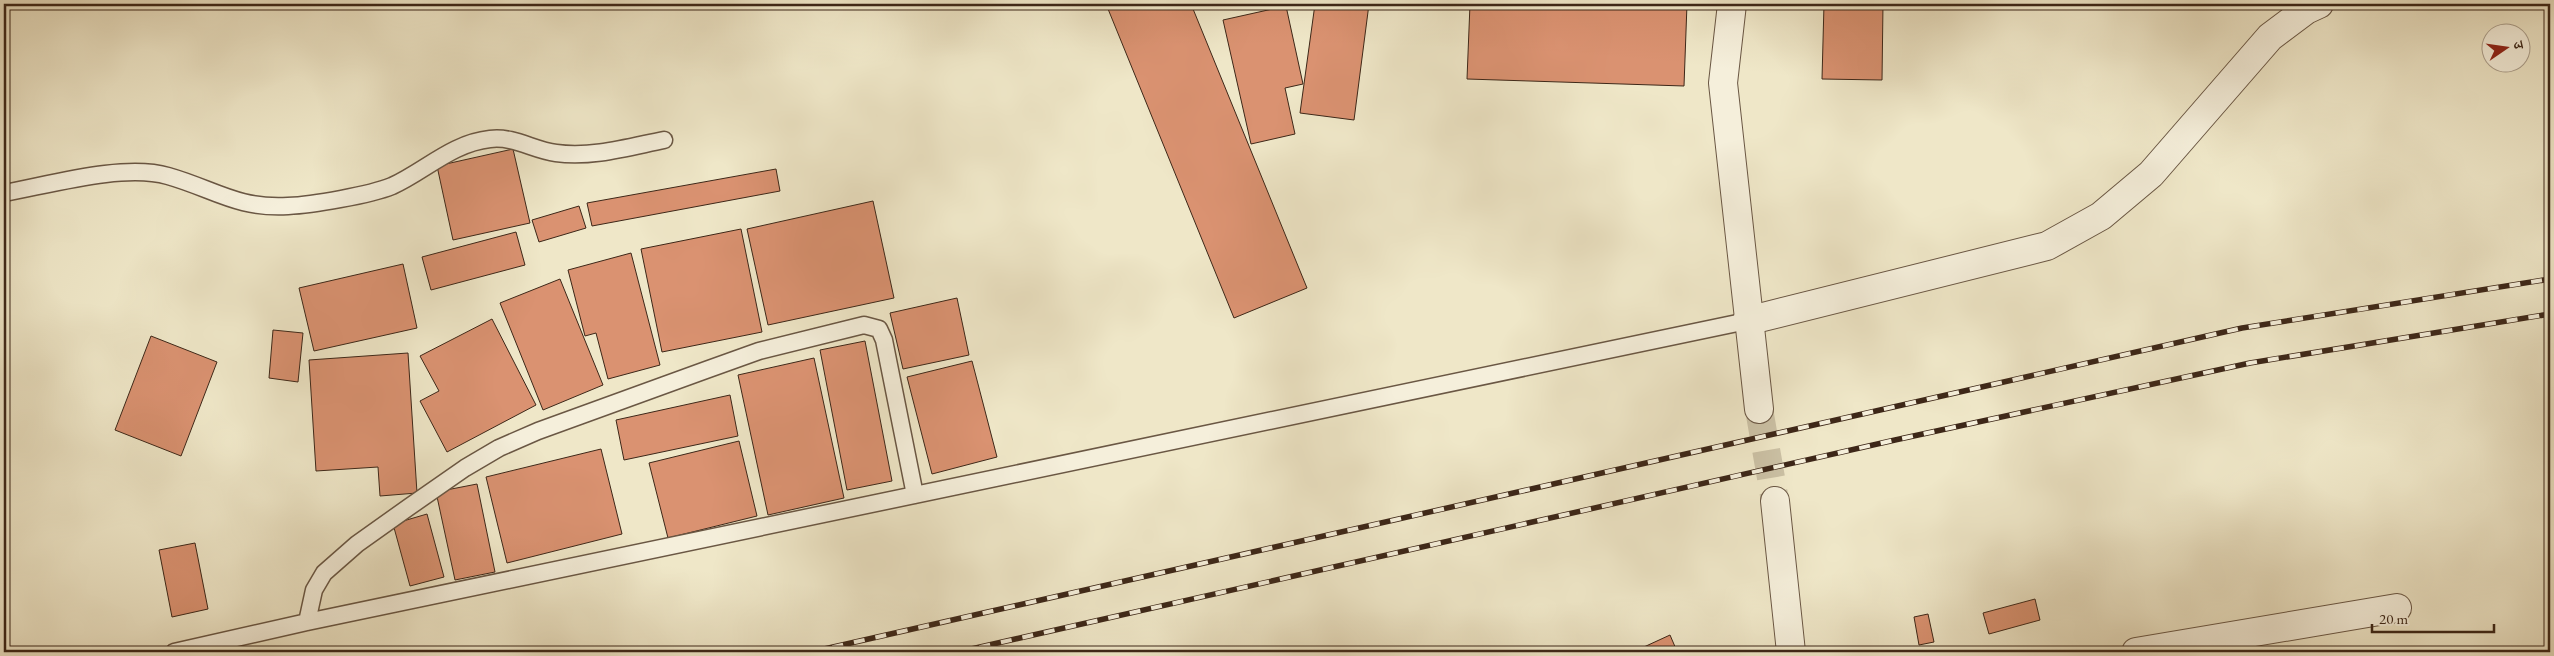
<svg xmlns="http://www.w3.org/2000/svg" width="2554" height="656" font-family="'EB Garamond','Noto Serif Devanagari',serif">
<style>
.building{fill:#da9271;stroke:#3d2718}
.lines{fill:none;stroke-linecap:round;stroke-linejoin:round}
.tertiary-tunnel{stroke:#cbc1a5;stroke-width:28;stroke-dasharray:28 14;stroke-linecap:butt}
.service-casing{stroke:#6a5744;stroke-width:19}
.minor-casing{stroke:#6a5744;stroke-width:30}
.tertiary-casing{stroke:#6a5744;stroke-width:30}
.service{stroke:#f5efdb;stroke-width:16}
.minor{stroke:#f5efdb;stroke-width:28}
.tertiary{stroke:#f5efdb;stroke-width:28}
.rail-casing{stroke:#3d2718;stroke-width:5.5}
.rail{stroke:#f5efdb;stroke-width:4;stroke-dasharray:11;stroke-linecap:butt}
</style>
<rect width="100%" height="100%" fill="#efe7c8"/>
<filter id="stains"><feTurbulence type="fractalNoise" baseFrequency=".004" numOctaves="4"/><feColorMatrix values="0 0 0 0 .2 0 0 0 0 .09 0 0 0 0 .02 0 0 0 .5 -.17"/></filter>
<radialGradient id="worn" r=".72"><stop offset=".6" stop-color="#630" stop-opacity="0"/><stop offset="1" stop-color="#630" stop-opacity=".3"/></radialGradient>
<path class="building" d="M1106,4h85l116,284 -73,30z
M1315,4h54l-15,116 -54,-7z
M1470,4h217l-3,82 -217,-7z
M1824,4h59l-1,76 -60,-1z
M1286,6l17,78 -18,4 10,46 -44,10 -28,-124z
M513,149l17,74 -77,17 -16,-74z
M776,169l4,22 -188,35 -5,-23z
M873,201l21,97 -126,27 -21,-96z
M579,206l7,22 -47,14 -7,-22z
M741,229l21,103 -100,20 -21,-103z
M516,232l9,33 -94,25 -9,-33z
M631,253l29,112 -52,14 -12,-46 -11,3 -17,-66z
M403,264l14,64 -103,23 -15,-63z
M560,279l43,106 -60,25 -43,-107z
M957,298l12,57 -66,14 -13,-56z
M492,319l44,86 -89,47 -27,-51 19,-10 -19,-35z
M273,330l30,3 -5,49 -29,-4z
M151,336l66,26 -36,94 -66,-26z
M865,341l27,140 -45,9 -27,-140z
M408,353l9,140 -37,3 -2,-29 -62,4 -7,-111z
M814,358l30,140 -76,17 -30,-140z
M972,361l25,96 -65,17 -25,-97z
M730,395l8,41 -114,24 -8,-40z
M739,441l18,75 -89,22 -19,-75z
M601,449l21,85 -115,29 -21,-86z
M477,484l18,88 -40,8 -19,-88z
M427,514l17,63 -34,9 -17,-62z
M195,543l13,66 -36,8 -13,-67z
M2035,599l5,21 -51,14 -6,-21z
M1928,614l6,28 -15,3 -5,-28z
M1670,635l6,14 -7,3h-36z"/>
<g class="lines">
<path class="tertiary-tunnel" d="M1759,409l16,92"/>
<defs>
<path id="service" d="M4,193c45,-8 120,-30 164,-17 46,13 69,33 120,30 24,-1 82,-11 104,-20 33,-15 60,-43 98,-47 24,-3 43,11 66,14 36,5 73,-6 108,-13
M307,622l7,-32 10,-17 33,-29 52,-37 56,-39 34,-20 39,-17 168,-61 53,-19 105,-26 15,4 5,11 31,155
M174,652l133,-30 1440,-301"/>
<path id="minor" d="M1747,321l300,-75 54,-30 50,-42 119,-137 36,-27 13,-6
M2136,652l261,-44"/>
<path id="tertiary" d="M1732,4l-9,79 36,326
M1775,501l16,151"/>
</defs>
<use href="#service" class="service-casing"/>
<use href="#minor" class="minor-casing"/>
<use href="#tertiary" class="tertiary-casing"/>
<use href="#service" class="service"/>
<use href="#minor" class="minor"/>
<use href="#tertiary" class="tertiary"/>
<defs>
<path id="rail" d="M811,652l1431,-324 308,-49
M958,652l937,-212 355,-77 300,-49"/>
</defs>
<use href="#rail" class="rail-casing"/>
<use href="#rail" class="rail"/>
</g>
<rect width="2554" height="656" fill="none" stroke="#efe7c8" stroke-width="20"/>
<rect x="5" y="5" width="2544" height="646" fill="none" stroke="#3d2718" stroke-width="2.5"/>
<rect x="10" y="10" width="2534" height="636" fill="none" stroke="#3d2718"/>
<g transform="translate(2506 48) rotate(77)"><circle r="24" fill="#f5efdb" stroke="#ab9f8d"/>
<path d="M0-4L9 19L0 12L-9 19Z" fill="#8f2418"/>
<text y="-8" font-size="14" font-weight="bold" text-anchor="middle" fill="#3d2718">उ</text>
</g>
<path d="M2372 624v8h122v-8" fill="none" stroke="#3d2718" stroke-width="2.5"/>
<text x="2379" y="624" font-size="15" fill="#3d2718" stroke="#f5efdb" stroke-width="4" paint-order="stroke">20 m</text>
<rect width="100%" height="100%" filter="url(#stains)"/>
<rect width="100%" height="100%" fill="url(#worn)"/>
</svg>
